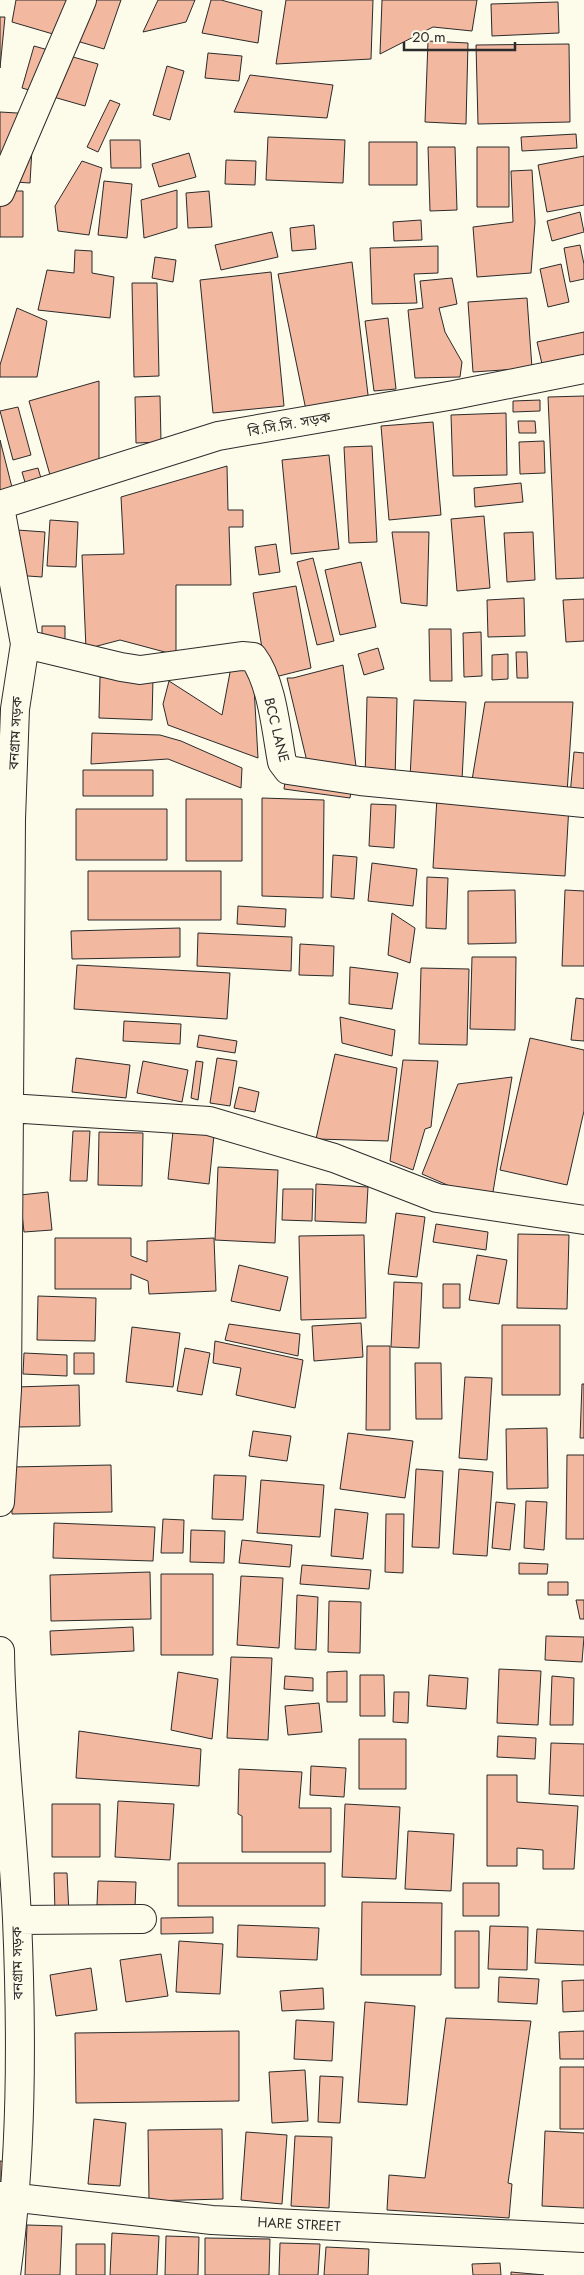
<svg xmlns="http://www.w3.org/2000/svg" width="584" height="2275" font-family="Jost,'Noto Sans Bengali',sans-serif">
<style>
.building{fill:#f2b8a0;stroke:#2b2b2b}
.lines{fill:none;stroke-linecap:round;stroke-linejoin:round}
.street-casing{stroke:#2b2b2b;stroke-width:30}
.street{stroke:#fdfbea;stroke-width:28}
.labels{text-anchor:middle;dominant-baseline:central;stroke-width:4;stroke-linejoin:round;paint-order:stroke}
.street-label{font-size:14px;fill:#2b2b2b;stroke:#fdfbea}
</style>
<rect width="100%" height="100%" fill="#fdfbea"/>
<path class="building" d="M16,0h105l-17,49 -92,-27z
M158,0h37l-9,22 -43,10z
M211,0h10l41,11 -4,32 -56,-10z
M286,0h87l-2,59 -95,5z
M382,0h95l-5,31 -39,-4 -53,27z
M558,2l1,31 -67,3 -1,-32z
M0,17h5l-5,51z
M428,41l40,2 -2,81 -41,-2z
M569,44l1,78 -92,2 -2,-79z
M34,46l64,18 -13,42 -63,-18z
M208,53l34,3 -3,25 -34,-3z
M167,66l17,5 -14,49 -17,-5z
M250,75l83,10 -6,33 -93,-6z
M110,100l10,4 -22,48 -11,-5z
M0,112l34,2 -4,69 -30,-2z
M576,134l1,14 -55,3 -1,-14z
M268,137l77,3 -2,43 -77,-3z
M110,140h30l1,28h-30z
M369,142h48v43h-48z
M428,147h27l2,63 -27,1z
M477,147h32v60h-32z
M189,153l7,24 -37,10 -7,-23z
M584,156v49l-37,7 -9,-47z
M226,160l30,1 -1,24 -30,-1z
M82,161l20,7 -13,67 -31,-4 -3,-25z
M532,170l3,52 -4,51 -54,4 -4,-50 40,-5 -2,-51z
M104,181l28,3 -5,54 -29,-3z
M177,190v38l-33,10 -3,-38z
M0,191h23v46h-23z
M209,191l3,36 -24,1 -2,-35z
M580,212l4,20 -32,9 -5,-20z
M421,220l1,20 -28,1 -1,-19z
M314,225l2,24 -24,2 -2,-23z
M272,232l6,25 -57,13 -6,-25z
M580,245l4,19v15l-14,3 -6,-34z
M438,246v27l-24,1 3,29 -45,1 -2,-56z
M75,250l17,1v22l22,4 -4,41 -72,-8 9,-40 27,3z
M155,257l21,3 -3,22 -21,-4z
M352,262l17,141 -62,12 -29,-141z
M561,264l8,38 -21,5 -8,-38z
M271,272l13,134 -71,7 -13,-133z
M452,278l5,26 -18,4 6,24 17,30 -2,15 -45,1 -7,-68 15,-2 -3,-27z
M132,283h25l2,93 -25,1z
M527,298l5,70 -59,4 -5,-70z
M17,308l30,13 -10,56h-37v-12z
M388,318l8,71 -22,2 -9,-70z
M584,332v23l-42,9 -5,-22z
M99,381v90l-45,18 -25,-88z
M160,396l1,46 -25,1 -1,-46z
M584,396v182l-28,1 -8,-182z
M540,400v11l-27,1v-11z
M18,407l13,48 -18,5 -13,-49z
M506,413l1,62 -54,1 -2,-61z
M518,421h17l1,12h-17z
M433,422l8,93 -52,5 -8,-94z
M0,440l17,67 -17,4z
M544,441l1,32 -25,1 -1,-32z
M372,446l5,96 -28,1 -5,-96z
M329,455l10,94 -48,5 -9,-94z
M227,466l1,44h15v17h-14l2,58h-55v70l-56,-15 -34,9 -4,-94 42,-1 -3,-57z
M38,468l7,24 -16,4 -7,-24z
M521,483l2,19 -48,5 -1,-19z
M484,516l6,72 -33,3 -6,-72z
M50,520l28,2 -2,45 -29,-1z
M17,530l28,2 -3,45 -28,-2z
M392,532h37l-2,74 -26,-3z
M533,532l2,48 -28,2 -3,-49z
M276,544l4,28 -21,3 -4,-28z
M313,558l21,83 -17,4 -20,-83z
M361,562l15,65 -36,8 -15,-65z
M296,586l15,82 -44,11 -14,-86z
M524,598l1,38 -37,1 -1,-37z
M584,599v42l-18,1 -3,-42z
M42,626h23v26h-23z
M429,629h22l1,52h-22z
M481,632l1,44 -18,1 -1,-44z
M378,648l6,21 -20,6 -6,-21z
M516,652h11l1,26h-11z
M508,654v25l-16,1v-25z
M343,665l14,109 -48,-4 -22,-92h6z
M231,667l22,2 5,89 -90,-33 -5,-21 6,-23 53,34z
M100,677l53,1 -1,42 -53,-2z
M367,697l30,1 -2,83 -30,-1z
M414,700l52,2 -4,78 -52,-2z
M485,702h88l-6,91 -95,-13z
M92,733l68,2 21,6 61,27 -1,20 -73,-29 -77,5z
M574,752l10,1v43l-14,-1z
M83,770h70v26h-70z
M286,775l66,10 -2,13 -66,-9z
M437,797l132,8 -4,71 -132,-8z
M262,798l62,2 -1,98 -61,-2z
M186,799h56v62h-56z
M371,804l25,1 -2,43 -25,-2z
M76,809h91v51h-91z
M333,855l24,2 -3,42 -23,-2z
M372,863l45,6 -4,37 -45,-5z
M88,871h133v49h-133z
M427,877l21,1 -2,51 -20,-1z
M515,890l1,53 -48,1v-53z
M565,890l19,1v75h-22z
M238,906l48,3 -1,18 -48,-3z
M392,913l23,15 -5,35 -22,-8z
M180,928v29l-108,2 -1,-28z
M198,933l94,4 -1,34 -94,-5z
M300,944l34,2 -1,30 -34,-1z
M472,957h44l-1,73 -45,-1z
M77,965l153,8 -3,46 -153,-10z
M350,967l48,6 -6,36 -43,-5z
M421,968l48,1 -2,76 -48,-1z
M576,998l8,1v42l-13,-1z
M340,1017l55,13 -3,26 -50,-13z
M124,1021l57,3 -1,20 -57,-3z
M199,1035l38,6 -2,12 -38,-6z
M530,1038l54,12v61l-17,74 -67,-15z
M335,1054l62,14 -9,73 -72,-2z
M76,1058l54,7 -4,33 -54,-6z
M217,1058l20,3 -7,45 -20,-3z
M403,1060l35,1 -7,66 -6,2 -12,41 -23,-9z
M143,1061l45,9 -6,32 -45,-9z
M196,1061l7,1 -5,38 -7,-2z
M512,1077l-21,127 -69,-30 36,-90z
M239,1087l20,5 -4,20 -21,-4z
M73,1131h17l-3,50h-17z
M173,1131l41,4 -5,49 -41,-5z
M99,1132l44,1 -1,53 -44,-1z
M218,1167l60,3 -3,73 -60,-3z
M316,1184l52,3 -2,36 -51,-2z
M283,1189h30l-1,32 -30,-1z
M48,1192l4,38 -28,2 -4,-37z
M396,1213l29,4 -8,60 -29,-3z
M436,1224l52,8 -2,18 -53,-8z
M518,1234l51,1 -2,74 -50,-1z
M364,1235l2,83 -65,2 -2,-84z
M55,1238h76v18l16,6v-21l67,-3 2,53 -67,3 -1,-13 -17,-7v15h-76z
M477,1255l30,5 -8,44 -30,-4z
M239,1265l49,12 -8,34 -49,-10z
M394,1282l28,1 -3,65 -28,-1z
M443,1284h17v24h-17z
M38,1296l58,2 -1,43 -58,-1z
M361,1323l2,34 -49,4 -2,-35z
M229,1324l71,10 -2,22 -73,-16z
M502,1325h58v70h-58z
M132,1327l48,6 -7,54 -47,-5z
M215,1341l88,19 -8,48 -59,-13 5,-27 -28,-5z
M367,1346h23v84h-24z
M185,1348l25,5 -8,42 -25,-4z
M24,1353l43,2v21l-44,-2z
M74,1353h20v21h-20z
M415,1363h26l1,56h-26z
M465,1377l27,1 -5,82 -28,-2z
M582,1384h2v54h-4z
M79,1385l1,41 -63,1 -1,-40z
M547,1428l1,60 -41,1 -1,-60z
M253,1431l38,5 -4,25 -38,-5z
M348,1433l65,8 -8,57 -65,-9z
M567,1455h17v84h-18z
M111,1465l1,47 -100,2 -1,-47z
M416,1469l27,2 -4,77 -27,-1z
M459,1469l34,3 -6,84 -34,-2z
M214,1475l32,1 -3,44 -31,-1z
M261,1480l63,5 -4,52 -63,-4z
M526,1501l21,1 -3,48 -20,-2z
M496,1502l19,2 -5,46 -18,-2z
M335,1509l33,4 -5,46 -32,-3z
M386,1514h18l-1,59 -18,-1z
M163,1519l21,1 -1,33h-22z
M54,1523l101,4 -2,34 -100,-3z
M191,1530l34,1 -1,32 -34,-1z
M242,1540l50,5 -2,22 -51,-4z
M519,1563l29,1 -1,10h-28z
M302,1565l69,5 -2,19 -69,-5z
M150,1572l1,47 -100,2 -1,-46z
M161,1574h52v81h-52z
M241,1576l42,2 -4,70 -42,-3z
M548,1582h20v13h-20z
M297,1595l21,2 -2,53 -21,-1z
M576,1600h8v19h-4z
M329,1601l32,1 -1,51 -32,-1z
M133,1627l1,24 -83,4 -1,-24z
M546,1636l38,1 -2,25 -37,-2z
M231,1657l41,1 -4,82 -41,-2z
M499,1669l42,2 -3,54 -41,-2z
M347,1671v31h-20v-30z
M178,1672l40,7 -6,60 -41,-9z
M360,1675h24l1,41h-25z
M429,1675l39,3 -2,31 -39,-3z
M285,1676l28,2v13l-29,-2z
M552,1676l22,2 -1,47h-23z
M394,1692h15l-1,31 -15,-1z
M319,1703l3,29 -34,3 -3,-29z
M79,1731l122,18 -2,37 -123,-8z
M498,1736l38,2 -1,21 -38,-2z
M359,1739h47v50h-47z
M551,1743l33,1v52l-35,-2z
M311,1766l35,2 -2,29 -34,-2z
M239,1769l63,3 -3,36h32v44h-89v-36l-4,-2z
M487,1775h30v27l61,4 -4,63h-31v-19l-26,-2v18h-30z
M118,1801l56,3 -4,56 -55,-3z
M52,1804h48v53h-48z
M345,1804l55,3 -4,72 -54,-2z
M408,1831l46,3 -3,57 -46,-2z
M178,1863h147v43h-147z
M54,1873h13l2,40h-14z
M98,1881l38,1 -1,25 -38,-2z
M463,1883h36v33h-36z
M362,1902l80,1 -1,72h-80z
M213,1917v16l-52,1v-16z
M238,1925l81,3 -2,32 -80,-3z
M490,1926l38,1 -1,43 -39,-1z
M537,1929l47,2v34l-49,-2z
M455,1931h24v57h-24z
M179,1941l44,3 -3,50 -44,-2z
M161,1954l7,42 -42,6 -6,-42z
M91,1968l6,42 -41,6 -6,-41z
M499,1977l40,2 -2,25 -39,-2z
M584,1980v31l-21,1 -1,-31z
M323,1988l1,21 -42,2 -2,-20z
M365,2002l50,4 -8,99 -49,-3z
M446,2018l85,3 -23,162 4,1 -3,34 -122,-8 2,-35 36,3z
M296,2020l38,2 -2,39 -38,-2z
M239,2031v70l-163,2 -1,-70z
M584,2031v28h-24l-1,-27z
M560,2067h24v62h-24z
M305,2070l3,51 -36,2 -3,-51z
M320,2076l23,1 -3,46 -22,-1z
M94,2119l32,4 -6,63 -32,-2z
M222,2129l1,70 -74,2 -1,-71z
M545,2131l39,2v75l-42,-2z
M246,2132l41,3 -5,69 -41,-4z
M295,2136l37,1 -3,71 -38,-2z
M0,2161l9,1 -1,21h-8z
M27,2225l35,1 -2,49h-35z
M112,2233l47,3 -2,39h-47z
M166,2236l33,1 -1,38h-33z
M205,2238l65,1 -1,36h-64z
M280,2243l40,1 -2,31h-39z
M76,2244h29v31h-29z
M326,2247l43,2 -1,26h-44z
M500,2263l1,12h-28l-1,-11z
M511,2272l33,3h-33z"/>
<g class="lines">
<defs>
<path id="street" d="M0,192l82,-192
M0,505l218,-69 236,-41 130,-26
M0,507l25,137 -10,65 -4,110 -4,571 -7,112
M25,644l96,23 19,3 102,-14 11,1c19,25 23,73 29,105l6,8 72,11 224,22
M9,1108l200,13 125,37 103,40 147,22
M0,1651c1,89 13,179 17,268 5,118 5,239 -11,356
M17,1920l125,-1
M0,2196l212,24 372,18"/>
</defs>
<use href="#street" class="street-casing"/>
<use href="#street" class="street"/>
</g>
<g class="labels">
<g class="street-label">
<text transform="translate(289 424) rotate(-10)">বি.সি.সি. সড়ক</text>
<text transform="translate(277 730) rotate(76)">BCC LANE</text>
<text transform="translate(15 733) rotate(-87)">বনগ্রাম সড়ক</text>
<text transform="translate(17 1963) rotate(-91)">বনগ্রাম সড়ক</text>
<text transform="translate(299 2224) rotate(3)">HARE STREET</text>
</g>
</g>
<path d="M404 42v8h111v-8" fill="none" stroke="#2b2b2b" stroke-width="2.5"/>
<text x="412" y="42" font-size="15" fill="#2b2b2b" stroke="#fdfbea" stroke-width="4" paint-order="stroke">20 m</text>
</svg>
